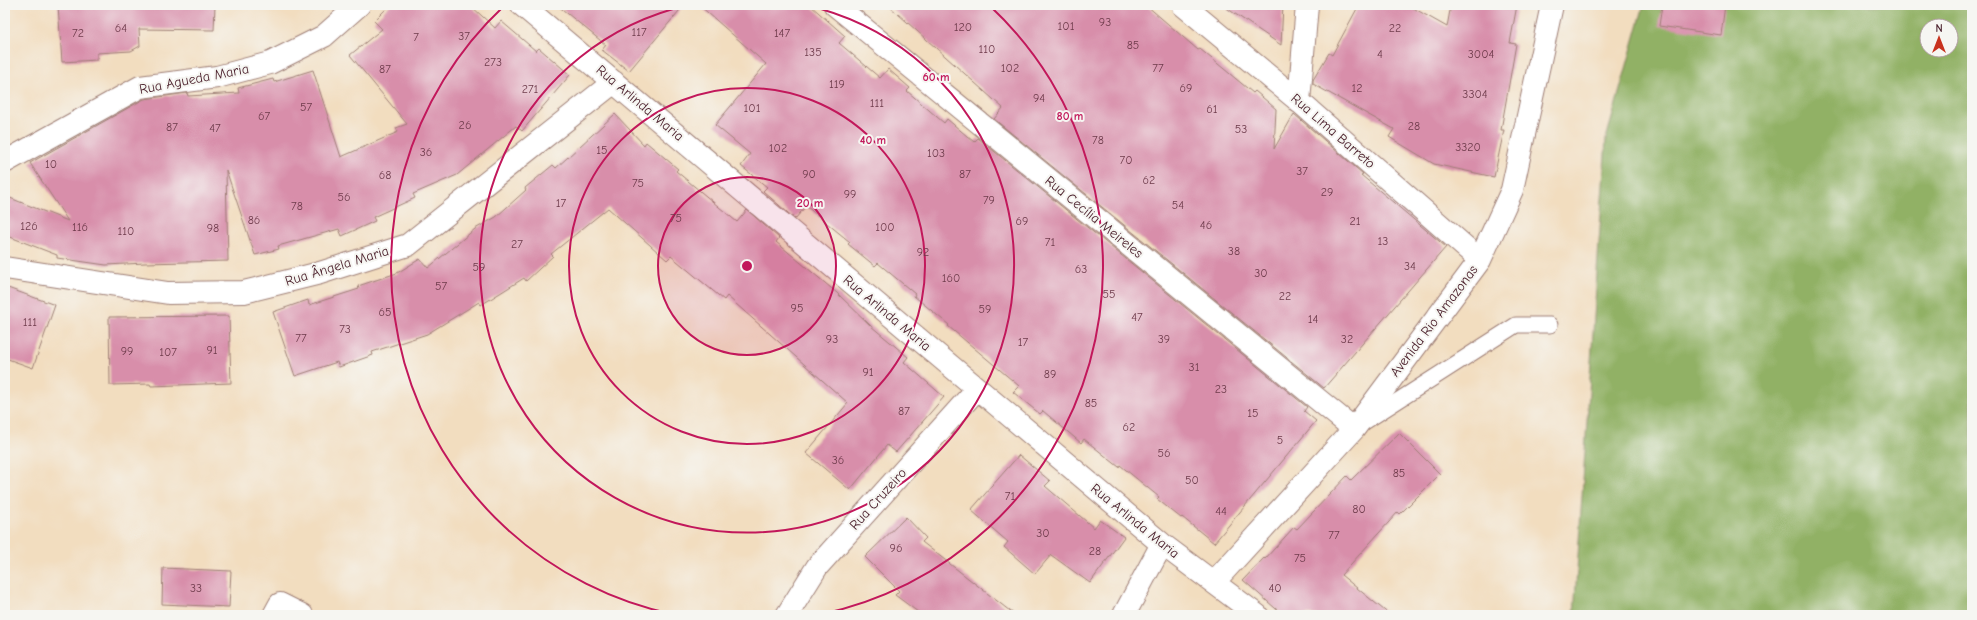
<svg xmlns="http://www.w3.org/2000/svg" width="1977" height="620" font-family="'Comic Neue',sans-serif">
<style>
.forest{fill:#91b165;stroke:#6e6848;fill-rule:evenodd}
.building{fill:#d88eaa}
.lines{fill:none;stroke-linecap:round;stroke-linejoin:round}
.lane-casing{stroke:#9e7e75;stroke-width:17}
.street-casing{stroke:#9e7e75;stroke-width:24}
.lane{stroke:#fff;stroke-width:15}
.street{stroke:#fff;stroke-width:22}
.ring{fill:none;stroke:#c2185b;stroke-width:2}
.labels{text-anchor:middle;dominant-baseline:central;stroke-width:4;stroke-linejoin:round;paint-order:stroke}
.number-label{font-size:12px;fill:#6e3b4b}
.street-label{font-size:14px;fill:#4a1f2b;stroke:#f6f6f2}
.centre{fill:#c2185b;stroke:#f6f6f2;stroke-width:2}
.ring-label{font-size:12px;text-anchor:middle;font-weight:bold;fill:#c2185b;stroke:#f6f6f2;stroke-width:4;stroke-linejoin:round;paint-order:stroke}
</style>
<rect width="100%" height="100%" fill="#f6f6f2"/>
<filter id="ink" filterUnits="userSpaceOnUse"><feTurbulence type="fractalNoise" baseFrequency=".025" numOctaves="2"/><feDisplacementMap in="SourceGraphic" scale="8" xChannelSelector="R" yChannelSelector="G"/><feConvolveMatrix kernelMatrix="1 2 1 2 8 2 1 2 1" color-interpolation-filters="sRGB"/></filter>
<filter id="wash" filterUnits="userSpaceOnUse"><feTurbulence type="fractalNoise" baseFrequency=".012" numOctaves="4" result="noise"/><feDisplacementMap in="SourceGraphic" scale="16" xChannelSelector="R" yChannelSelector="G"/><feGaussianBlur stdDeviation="0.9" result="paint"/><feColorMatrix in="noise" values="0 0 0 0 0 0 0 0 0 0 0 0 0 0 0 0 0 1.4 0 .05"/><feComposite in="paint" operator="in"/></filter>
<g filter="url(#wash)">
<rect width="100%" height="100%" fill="#f2ddbf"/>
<path class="forest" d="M1644,5h328v610h-398l32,-476zM1927,26h24v24h-24z"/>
<g id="blocks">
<path class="building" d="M58,5h157l-1,25 -75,-1 1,17 -9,5 -34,2v7l-35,2z
M390,5h80l25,23 6,-7 35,30 3,-3 31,27 -48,56 -6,-5 -59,49 -44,19 2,4 -42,19 2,4 -33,15 -3,-7 -61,17 1,3 -24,6 -29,-85 2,91 -83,2 -39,2 -49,-7v-3l-52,-20v-39l63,25 -38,-58 114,-64 43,-6 1,3 51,-3 -1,-5 35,-9 1,3 39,-12 28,87 57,-25 -2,-4 11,-4 -57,-69 32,-26 -8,-8z
M557,5h127l-55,66 -27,-21 4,-5z
M699,5h111l35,31 -6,7 41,35 8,-9 22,19 -3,3 37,32 3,-4 27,23 4,-4 329,269 -3,4 12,10 -102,122 -32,-26 -1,1 -24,-19 2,-2 -39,-32 -1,2 -35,-28 -3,4 -38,-32 -3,3 -27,-22 6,-6 -71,-60 1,-1 -35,-29 1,-2 -37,-31 -3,3 -27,-22 2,-2 -44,-36 -11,13 -32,-28 4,-4 -26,-21 9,-12 -35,-29 51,-61z
M888,5h258l52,45 2,-1 53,44 2,-2 21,18 -2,40 20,-35 69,60 -2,1 85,72 -122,141 -330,-269 9,-11z
M1222,5h61l-2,40z
M1359,5h49l39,22 4,-22h66l-7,38 6,1 -15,86h3l-10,47 -60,-13 -45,-27 5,-8 -81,-45v-4l16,-27 3,2z
M1662,5h63l-4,30 -62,-9z
M615,114l29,31 2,-3 32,27 -2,2 61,51 10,-12 32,28 -3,4 61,51 34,33 37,31 -4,5 40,35 -48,55 -9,-7 -37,45 -44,-37 42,-50 -121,-107 -3,4 -53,-44 -4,4 -59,-52 -57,46 2,2 -27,25 -2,-3 -43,27 -2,-3 -52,32 -55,18 1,3 -34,12 -2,-5 -42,14 -22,-64 35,-12 1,5 50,-16 -1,-3 39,-13 23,-14 8,9 47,-39 21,-12 30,-27 -1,-2 28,-23 3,3z
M5,287l50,18 -22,63 -28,-10z
M229,316l2,67 -80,3 -1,-2 -40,1 -1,-68z
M1399,433l41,41 -40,40 -2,-2 -57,63 49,40h-107l-40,-35 21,-22 1,1 29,-32 3,2 50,-53 4,4z
M1019,455l31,26 -5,5 49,42 6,-8 24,17 -34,46 -39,-28 -16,19 -31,-27 4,-5 -37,-32z
M906,517l20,21 -4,4 93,73h-93l-27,-20 4,-4 -34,-34z
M163,568l68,3 -2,36 -67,-3z"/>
</g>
</g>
<g filter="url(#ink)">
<use href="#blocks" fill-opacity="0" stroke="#9e7e75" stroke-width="1"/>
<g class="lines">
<defs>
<path id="lane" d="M1363,423l153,-98h34"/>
<path id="street" d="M522,5l640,539 95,71
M835,5l519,424
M1183,5l111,92 186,163
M1299,102l8,-97
M5,162l135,-75 77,-10 53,-14 54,-27 35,-31
M5,268l163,25 76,-1 76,-19 88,-28 206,-163
M1214,582l140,-153 126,-169 32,-70 40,-185
M274,615l6,-11 22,11
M787,615l30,-48 160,-178
M1124,615l38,-71"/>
</defs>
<use href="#lane" class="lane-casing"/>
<use href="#street" class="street-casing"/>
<use href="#lane" class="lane"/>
<use href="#street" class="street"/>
</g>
</g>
<circle cx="747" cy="266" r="89" fill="#c2185b" fill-opacity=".12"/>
<g class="ring">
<circle cx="747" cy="266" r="89"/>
<circle cx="747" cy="266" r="178"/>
<path d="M805 5A267 267 0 1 1 689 5"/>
<path d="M676 615A356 356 0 0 1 504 6M990 6A356 356 0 0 1 818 615"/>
</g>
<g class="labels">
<g class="number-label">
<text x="1105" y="22">93</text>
<text x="1066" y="26">101</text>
<text x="963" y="27">120</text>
<text x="121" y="28">64</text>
<text x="1395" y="28">22</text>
<text x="639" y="32">117</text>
<text x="78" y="33">72</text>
<text x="782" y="33">147</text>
<text x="464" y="36">37</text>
<text x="416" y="37">7</text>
<text x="1133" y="45">85</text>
<text x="987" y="49">110</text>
<text x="813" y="52">135</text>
<text x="1380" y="54">4</text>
<text x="1481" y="54">3004</text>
<text x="493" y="62">273</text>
<text x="1010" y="68">102</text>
<text x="1158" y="68">77</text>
<text x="385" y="69">87</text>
<text x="837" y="84">119</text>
<text x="1186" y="88">69</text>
<text x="1357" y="88">12</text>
<text x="530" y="89">271</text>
<text x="1475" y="94">3304</text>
<text x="1039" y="98">94</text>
<text x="877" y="103">111</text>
<text x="306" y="107">57</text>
<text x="752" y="108">101</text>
<text x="1212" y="109">61</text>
<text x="264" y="116">67</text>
<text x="465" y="125">26</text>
<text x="1414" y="126">28</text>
<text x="172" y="127">87</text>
<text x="215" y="128">47</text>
<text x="1241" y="129">53</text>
<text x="1098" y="140">78</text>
<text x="1468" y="147">3320</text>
<text x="778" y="148">102</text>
<text x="602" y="150">15</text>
<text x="426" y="152">36</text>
<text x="936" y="153">103</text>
<text x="1126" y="160">70</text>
<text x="51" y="164">10</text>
<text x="1302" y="171">37</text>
<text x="809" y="174">90</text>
<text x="965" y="174">87</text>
<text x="385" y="175">68</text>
<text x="1149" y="180">62</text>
<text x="638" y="183">75</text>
<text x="1327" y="192">29</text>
<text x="850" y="194">99</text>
<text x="344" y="197">56</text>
<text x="989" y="200">79</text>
<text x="561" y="203">17</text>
<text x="1178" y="205">54</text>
<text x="297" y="206">78</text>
<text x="676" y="218">75</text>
<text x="254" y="220">86</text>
<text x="1022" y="221">69</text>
<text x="1355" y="221">21</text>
<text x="1206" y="225">46</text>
<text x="29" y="226">126</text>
<text x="80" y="227">116</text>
<text x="885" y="227">100</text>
<text x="213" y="228">98</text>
<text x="126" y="231">110</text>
<text x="1383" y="241">13</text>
<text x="1050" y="242">71</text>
<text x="517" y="244">27</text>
<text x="1234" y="251">38</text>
<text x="923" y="252">92</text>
<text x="1410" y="266">34</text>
<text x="479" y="267">59</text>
<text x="1081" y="269">63</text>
<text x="1261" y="273">30</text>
<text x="951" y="278">160</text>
<text x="441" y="286">57</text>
<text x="1109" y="294">55</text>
<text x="1285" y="296">22</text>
<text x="797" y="308">95</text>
<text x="985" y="309">59</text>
<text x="385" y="312">65</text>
<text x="1137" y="317">47</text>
<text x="1313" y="319">14</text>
<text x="30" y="322">111</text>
<text x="345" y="329">73</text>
<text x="301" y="338">77</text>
<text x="832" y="339">93</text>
<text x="1164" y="339">39</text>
<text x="1347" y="339">32</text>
<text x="1023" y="342">17</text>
<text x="212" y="350">91</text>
<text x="127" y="351">99</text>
<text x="168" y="352">107</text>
<text x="1194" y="367">31</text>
<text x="868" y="372">91</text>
<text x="1050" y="374">89</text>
<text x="1221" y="389">23</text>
<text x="1091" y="403">85</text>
<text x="904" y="411">87</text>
<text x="1253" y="413">15</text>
<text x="1129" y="427">62</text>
<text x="1280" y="440">5</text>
<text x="1164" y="453">56</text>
<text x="838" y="460">36</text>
<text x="1399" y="473">85</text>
<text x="1192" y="480">50</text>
<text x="1010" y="496">71</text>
<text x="1359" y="509">80</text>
<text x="1221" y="511">44</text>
<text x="1043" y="533">30</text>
<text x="1334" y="535">77</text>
<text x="896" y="548">96</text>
<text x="1095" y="551">28</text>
<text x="1300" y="558">75</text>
<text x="196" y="588">33</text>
<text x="1275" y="588">40</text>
</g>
<g class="street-label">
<text transform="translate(194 79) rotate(-11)">Rua Agueda Maria</text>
<text transform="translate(640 103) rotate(40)">Rua Arlinda Maria</text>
<text transform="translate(1333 131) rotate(41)">Rua Lima Barreto</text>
<text transform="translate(1094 217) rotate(39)">Rua Cecília Meireles</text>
<text transform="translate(337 266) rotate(-17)">Rua Ângela Maria</text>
<text transform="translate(887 313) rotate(40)">Rua Arlinda Maria</text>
<text transform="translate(1434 321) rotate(-53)">Avenida Rio Amazonas</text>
<text transform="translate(878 499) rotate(-48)">Rua Cruzeiro</text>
<text transform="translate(1135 521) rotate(39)">Rua Arlinda Maria</text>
</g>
</g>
<circle cx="747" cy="266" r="6" class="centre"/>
<g class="ring-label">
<text x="936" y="81">60 m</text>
<text x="1070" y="120">80 m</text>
<text x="873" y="144">40 m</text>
<text x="810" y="207">20 m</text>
</g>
<rect width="1977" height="620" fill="none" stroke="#f6f6f2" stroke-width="20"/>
<g transform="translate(1939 38)"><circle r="19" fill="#f6f6f2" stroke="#b1a0a2"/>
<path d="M0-3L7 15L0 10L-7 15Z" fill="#c8321e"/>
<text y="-6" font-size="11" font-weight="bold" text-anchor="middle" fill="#4a1f2b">N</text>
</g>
</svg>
